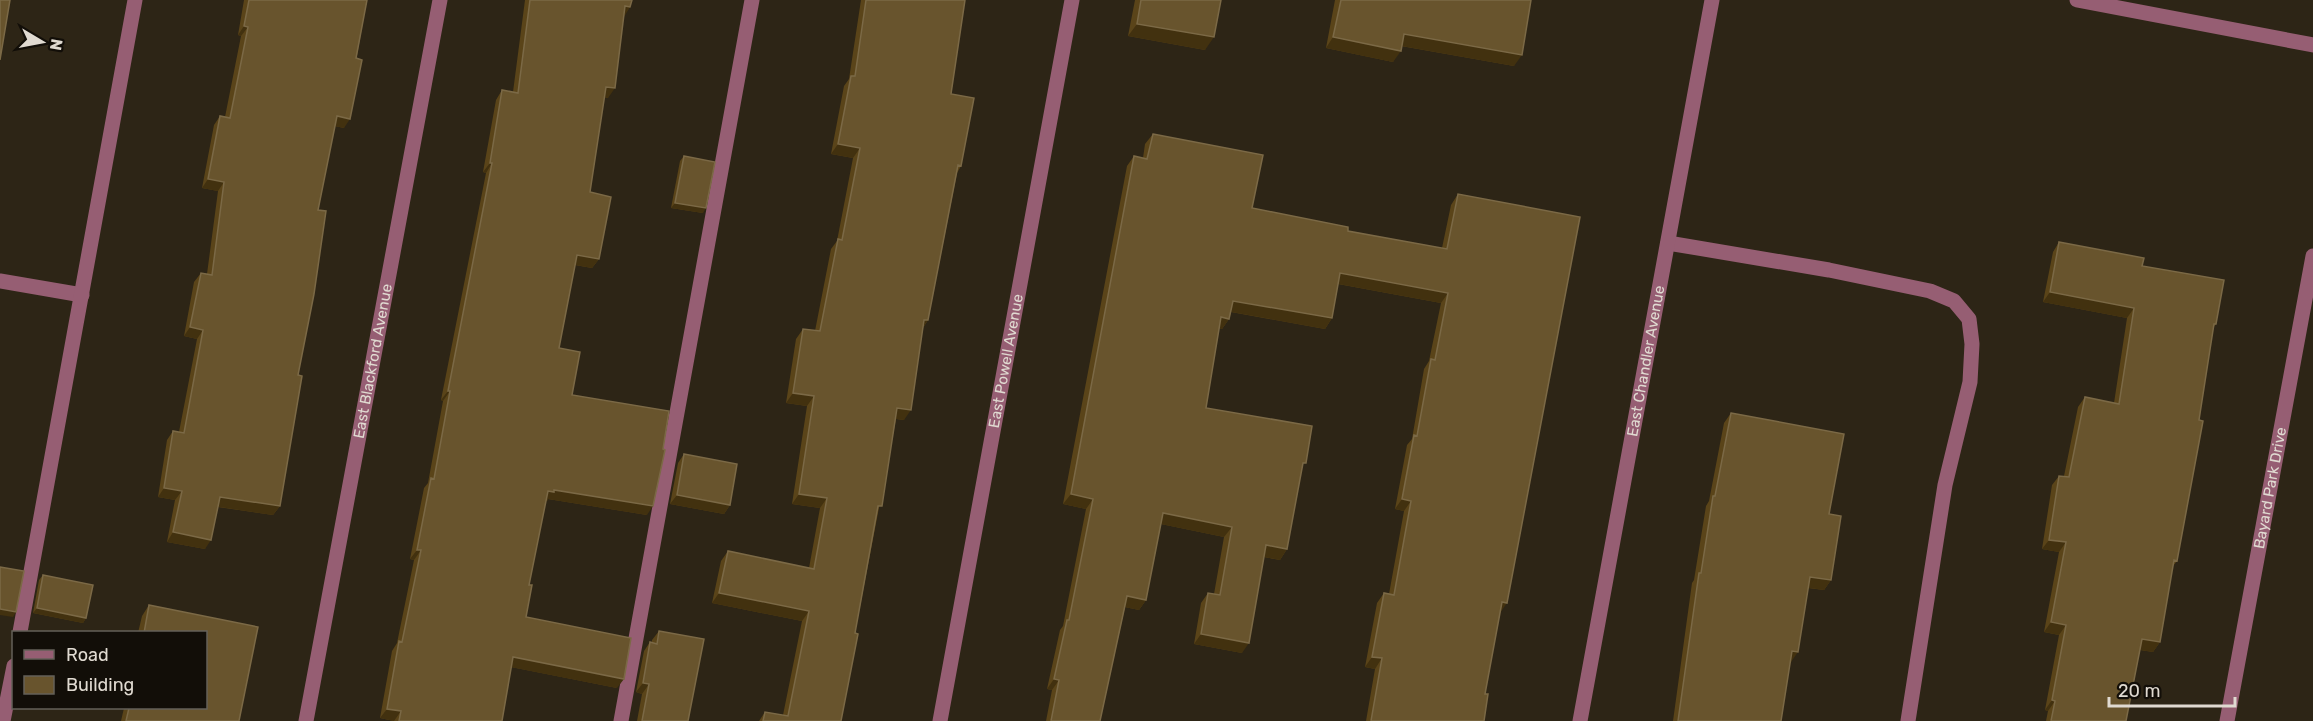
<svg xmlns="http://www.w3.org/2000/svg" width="2313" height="721" font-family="Rubik,sans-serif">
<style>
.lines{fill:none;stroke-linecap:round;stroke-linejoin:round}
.minor{stroke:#965e73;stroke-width:15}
.wall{fill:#5a4419}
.shaded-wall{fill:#42310f}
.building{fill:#68542d;stroke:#7b6946;stroke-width:1.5}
.labels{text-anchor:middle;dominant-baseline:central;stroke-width:4.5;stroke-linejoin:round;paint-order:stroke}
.street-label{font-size:15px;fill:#e0dad1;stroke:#120e08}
</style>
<rect width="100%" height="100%" fill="#2d2516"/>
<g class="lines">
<g class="minor">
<path d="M2077,0l236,45"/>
<path d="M1668,243l161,27 101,21 24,10 15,18 3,25 -2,38 -25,103 -37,236"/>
<path d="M0,281l82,14"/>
<path d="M20,632l115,-632"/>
<path d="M3,721l11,-55"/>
<path id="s1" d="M306,721l134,-721"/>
<path d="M621,721l131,-721"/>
<path id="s2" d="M940,721l132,-721"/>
<path id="s3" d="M1580,721l132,-721"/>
<path id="s4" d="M2227,721l86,-465"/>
</g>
</g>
<path class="wall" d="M244,0h123l-23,128 -9,-2 -17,84 -20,165 -18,131 -7,9 -55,-8 -13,42 -38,-7 8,-42 -17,-3 9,-57 6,-9 6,1 18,-93 -13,-3 10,-54 7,-9 6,1 11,-83 -16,-3 12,-63 6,-9 5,1 16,-81 -3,-1z
M525,0h107l-2,7 -7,9 -15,82 -4,-1 -14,95 9,67 -7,9 -17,-3 -16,83 13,47 75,120 -99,-16 -1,2h-1l-17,84 -3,32 91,71 -106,-21 -9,54h-108l-14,-3 12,-67 5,-8 17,-83 -4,-1 14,-71 4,-5 15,-82 -2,-1 45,-227 -3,-1 13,-72 6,-10 11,2z
M861,0h104l-14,94 10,72 -4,7 -29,147 -5,8 -19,92 -8,-1 -41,214 -14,88h-82l6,-9 18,3 19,-94 -90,-18 9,-42 7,-10 81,17 11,-60 -28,-4 15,-98 -21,-3 10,-64 7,-10 12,2 16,-82 6,-8 16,-83 -22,-4 13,-68 5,-7z
M1135,0h86l-16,50 -77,-14z
M1335,0h196l-17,66 -113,-20 -8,16 -67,-14z
M1153,134l99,74 96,23 94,17 9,-43 7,-11 42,419 -15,81 -1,27h-118l9,-52 -10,-2 12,-64 7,-10 5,1 15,-83 -9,-2 12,-64 5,-6 12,-70 5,-8 12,-58 -103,-19 -6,34 -7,11 -94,-17 -2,7 -7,10 -3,-1 -13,80 95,62 -14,79 -7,11 -16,-3 -22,96 -48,-9 7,-41 7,-10 6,1 10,-57 -63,-13 -15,76 -7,10 -14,-3 -25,114h-54l6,-31 -5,-1 13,-59 3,-4 23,-117 -23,-5 64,-338 7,-10 9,2 2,-14z
M684,156l19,57 -32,-5 9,-47z
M2059,242l83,24 74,58 -3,4 -36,233 -4,5 -13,76 -7,10 -13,-2 -14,71h-80l2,-10 -3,-1 14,-75 -15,-3 15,-80 -17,-3 10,-64 7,-9h5l14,-69 7,-10 29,6 13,-85 -84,-16 10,-50z
M1731,413l98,101 2,66 -7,10 -16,-2 -17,74 -1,-1 -9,60h-108l19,-138 2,-3 12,-74 3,-5 15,-78z
M684,454l46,51 -6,9 -54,-10 8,-41z
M43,575l43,43 -3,5 -50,-10 6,-33z
M149,605l109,22 -19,94h-118l3,-13h82v-75h-68l4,-17z
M659,631l29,90h-51l5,-27 -6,-2 8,-41 6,-9 2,1v-3z"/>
<path class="shaded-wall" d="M625,6l5,1 -6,10 -6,-1z
M1137,24l77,13 -9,13 -77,-14z
M244,26l4,1 -7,9 -3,-1z
M1404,34l118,21 -8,11 -118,-21z
M1333,37l68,14 -8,11 -67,-14z
M606,87l9,1 -7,10 -9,-2z
M337,116l13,3 -6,9 -14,-3z
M838,144l22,4 -7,10 -22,-4z
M490,163h2l-6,10 -3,-1z
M208,179l16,3 -6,9 -16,-3z
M675,203l31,5 -3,5 -32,-5z
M577,255l22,4 -7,9 -22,-4z
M1340,273l108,20 -7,10 -108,-20z
M2050,292l84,16 -7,10 -84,-16z
M1233,301l99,17 -7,11 -99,-18z
M1221,317l8,2 -7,10 -9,-2z
M924,320h4l-7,10z
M190,327l13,3 -6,9 -13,-3z
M448,391h2l-7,10 -2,-1z
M793,393l21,3 -7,10 -21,-3z
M897,408l14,2 -7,10 -14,-2z
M164,488l18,3 -7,9 -17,-3z
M554,490l99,16 -6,9 -99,-16 -1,2 -6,-1 7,-9z
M799,494l28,4 -7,10 -28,-4z
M1071,494l22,5 -7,10 -23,-5z
M677,495l53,10 -6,9 -54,-10z
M220,497l60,9 -7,9 -60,-9z
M1402,499l9,2 -7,10 -9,-2z
M1163,513l69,14 -8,10 -68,-14z
M173,532l38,8 -6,9 -38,-7z
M2049,540l17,2 -7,10 -17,-3z
M1266,545l21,4 -7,11 -21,-4z
M417,550h4l-7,10 -4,-1z
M1810,577l21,3 -7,10 -21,-3z
M719,593l90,18 -7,10 -90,-18z
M1127,596l19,4 -7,10 -19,-4z
M1502,602l5,1 -7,10z
M37,608l49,10 -3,5 -50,-10z
M0,609l16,3 -3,5 -13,-2z
M2051,622l15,3 -7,10 -15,-3z
M1201,634l48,9 -7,10 -48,-9z
M2142,639l18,3 -7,10 -18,-3z
M1792,651l6,1 -7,10 -6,-2z
M513,657l111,22 -7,9 -111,-22z
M1372,657l10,1 -7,11 -10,-2z
M1054,679l5,1 -7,10 -5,-1z
M643,683l6,1 -7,10 -6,-2z
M2052,700l3,1 -7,10 -3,-1z
M387,709l14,2 -7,10 -14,-3z"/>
<path class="building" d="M0,0h10l-10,60z
M249,0h118l-11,58 6,2 -12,59 -13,-3 -19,94 8,1 -12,83 -16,81 4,1 -22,130 -60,-9 -9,43 -38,-8 9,-41 -18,-3 9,-57 11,2 19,-103 -13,-3 11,-54 11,2 12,-93 -16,-3 12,-63 10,2 18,-91 -4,-1z
M530,0h102l-2,7 -5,-1 -10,82 -9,-1 -16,105 21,5 -12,62 -22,-4 -18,93 21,4 -8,43 97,16 -6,38 2,1 -12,56 -99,-16v2l-6,-1 -19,94h3l-6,32 105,21 -7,41 -111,-22 -11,64h-103l2,-10 -14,-2 12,-68 3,1 19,-92h-4l14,-72 3,1 16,-88h-2l44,-228h-2l12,-73 16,3z
M866,0h99l-14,94 23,4 -13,68 -3,-1 -30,155h-4l-13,90 -14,-2 -15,98h-4l-23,127 3,1 -17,87h-78l2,-9 23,4 21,-105 -90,-18 9,-42 86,18 13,-71 -28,-4 15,-98 -21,-3 10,-64 17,2 18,-92 4,1 18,-92 -22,-4 13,-68h4z
M1141,0h80l-7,37 -77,-13z
M1341,0h190l-9,55 -118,-21 -3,17 -68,-14z
M1153,134l110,21 -11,53 96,19v4l99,18 11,-55 122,23 -73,386 -5,-1 -17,92h3l-4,27h-113l11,-63 -10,-1 12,-64 10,2 17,-94 -9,-2 12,-64 3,1 14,-77 4,1 13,-67 -108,-20 -8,45 -99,-17 -4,18 -8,-2 -15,91 106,18 -6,37h-3l-16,86 -21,-4 -17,98 -48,-9 7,-41 12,2 12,-68 -69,-14 -17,87 -19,-4 -27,125h-49l8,-41 -5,-1 13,-59h2l24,-121 -22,-5 63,-338 13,3z
M684,156l31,6 -9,46 -31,-5z
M2059,242l85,16 -2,8 82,14 -8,44h-2l-15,96 4,1 -26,140 -3,-1 -14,82 -18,-3 -16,82h-75l4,-20 -3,-1 14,-75 -15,-3 15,-80 -17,-2 10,-64 10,1 16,-80 34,7 15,-96 -84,-16z
M1731,413l113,21 -15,80 12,2 -10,64 -21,-3 -12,75 -6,-1 -11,70h-103l21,-148h2l12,-77h2z
M684,454l53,10 -7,41 -53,-10z
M0,567l24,4 -8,41 -16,-3z
M43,575l50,10 -7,33 -49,-10z
M149,605l109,22 -19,94h-113l3,-13h77v-75h-62z
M659,631l45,8 -16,82h-46l7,-37 -6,-1 7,-41 7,2z"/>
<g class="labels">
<g class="street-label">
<text stroke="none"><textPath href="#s1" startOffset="366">East Blackford Avenue</textPath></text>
<text stroke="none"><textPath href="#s2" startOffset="366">East Powell Avenue</textPath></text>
<text stroke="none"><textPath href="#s3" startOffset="366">East Chandler Avenue</textPath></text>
<text stroke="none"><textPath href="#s4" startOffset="237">Bayard Park Drive</textPath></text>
</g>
</g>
<rect x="12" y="631" width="195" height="78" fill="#120e08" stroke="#646058" stroke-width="1.5"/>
<rect x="24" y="650" width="30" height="9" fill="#965e73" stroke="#646058" stroke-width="1.5"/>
<text x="66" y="661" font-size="18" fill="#e0dad1">Road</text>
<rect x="24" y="676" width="30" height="18" fill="#68542d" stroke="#646058" stroke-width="1.5"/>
<text x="66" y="691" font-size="18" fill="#e0dad1">Building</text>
<g transform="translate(42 42) rotate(100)" stroke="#120e08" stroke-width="4.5" paint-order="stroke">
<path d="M0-4.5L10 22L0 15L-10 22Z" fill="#e0dad1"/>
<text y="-9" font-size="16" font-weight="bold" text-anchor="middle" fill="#e0dad1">N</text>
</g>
<path d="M2109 697v9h126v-9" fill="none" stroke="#e0dad1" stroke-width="3"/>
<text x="2118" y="697" font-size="18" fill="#e0dad1" stroke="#120e08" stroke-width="4.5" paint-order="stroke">20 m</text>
</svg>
